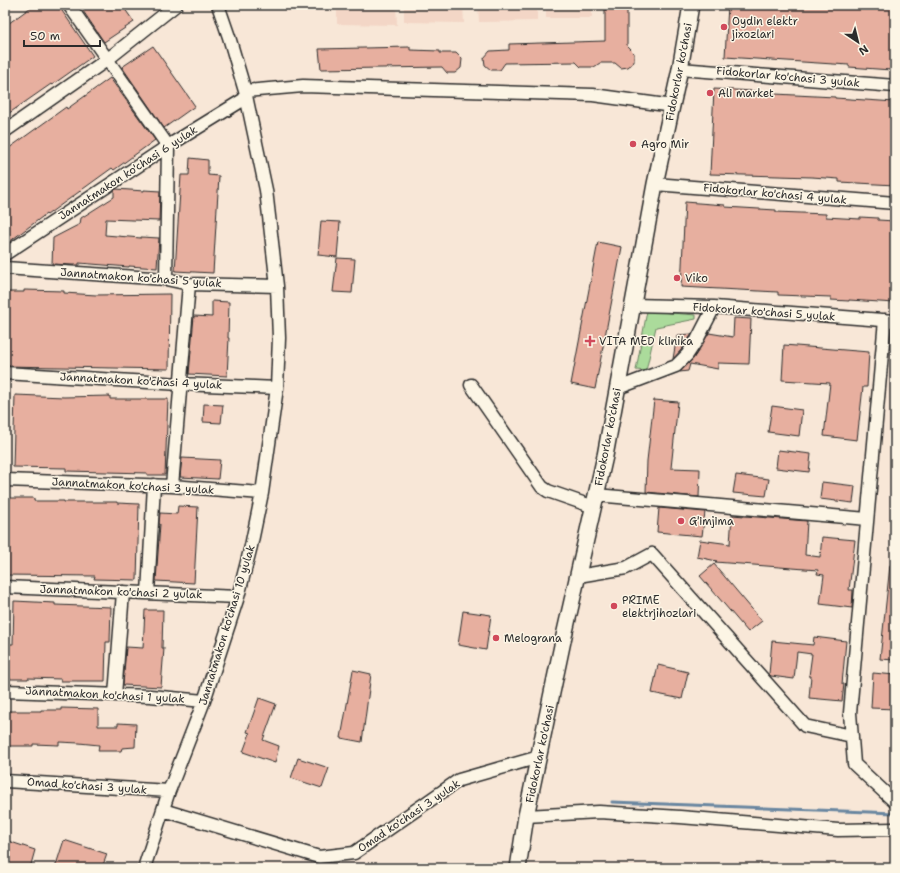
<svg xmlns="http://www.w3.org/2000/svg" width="900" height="873" font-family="'Shantell Sans',sans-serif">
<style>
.built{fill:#f3d6c6}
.green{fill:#abdb9b;stroke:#6b8363}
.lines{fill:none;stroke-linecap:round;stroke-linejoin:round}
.stream{stroke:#6986a0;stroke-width:3}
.building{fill:#e7af9f;stroke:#2b2b2b}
.minor-casing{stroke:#2b2b2b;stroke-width:15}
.major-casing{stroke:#2b2b2b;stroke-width:18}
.minor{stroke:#fcf5e5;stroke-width:12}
.major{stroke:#fcf5e5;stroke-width:15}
.poi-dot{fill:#d1495b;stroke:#fcf5e5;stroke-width:1.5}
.labels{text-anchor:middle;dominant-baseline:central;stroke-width:3;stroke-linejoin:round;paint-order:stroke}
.poi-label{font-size:11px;fill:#2b2b2b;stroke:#fcf5e5;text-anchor:start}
.street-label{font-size:11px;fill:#2b2b2b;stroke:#fcf5e5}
</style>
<rect width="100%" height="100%" fill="#f8e7d7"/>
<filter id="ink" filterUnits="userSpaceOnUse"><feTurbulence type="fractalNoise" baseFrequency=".025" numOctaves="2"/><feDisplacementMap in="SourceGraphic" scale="8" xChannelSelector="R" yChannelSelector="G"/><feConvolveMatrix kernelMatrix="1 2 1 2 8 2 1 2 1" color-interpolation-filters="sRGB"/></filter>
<g filter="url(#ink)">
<path class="built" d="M337,5h59l1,20 -60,-1z
M404,5h59l1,18 -60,-1z
M478,5h59v16l-58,1z
M546,5h46v13h-46z"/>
<path class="green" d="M647,311l49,4v4l-40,8 -10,44 -10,-1z"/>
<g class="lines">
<path class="stream" d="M612,802l283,11"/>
</g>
<path class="building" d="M34,5h24l35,51 -41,29 -1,-1 -46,32v-90z
M79,5h43l12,17 -30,20z
M728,5h167l-4,65 -42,-3v-2l-124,-8z
M605,6h22v40l7,7v9l-6,5 -7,1 -6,-5h-15l-6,4h-13l-5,-5 -71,1 -5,7h-9l-6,-5 -1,-7 6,-7 19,-1v-6l96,-3z
M153,46l42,60 -31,22 -42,-61z
M410,47v3l30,1v2h16l6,6 -1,9 -6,5h-8l-5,-6 -121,2 -2,-20z
M110,78l45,62 -41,30 -2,-2 -65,47 -1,-1 -41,31v-94l61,-44 1,2z
M714,89l41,2v2l80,4v1l60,4v83l-56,-3v-3l-27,-2 -102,-3z
M190,158l18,2v15l11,1 -6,97 -38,-2 6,-96h8z
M116,189l28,2v-1l16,1 -1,30 -53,-2 -1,16 36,3v-1l18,1 -2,30 -28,-2v1l-50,-4v2h-7l-20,-1 1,-26 27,-14 1,-6 33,-21v-7z
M685,202l40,3v2l51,3v2l50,2v3l34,2v-2l18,1v2l17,1v82l-46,-3v1l-18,-1v-3l-53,-2v-3l-97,-5z
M321,221l19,1 -3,35 -19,-2z
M598,242l24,5 -27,142 -24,-5z
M337,258l18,1 -3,34 -19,-1z
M24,290l40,1v2l32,2 74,-1 -1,75 -164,-3v-74h19z
M212,301l17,1 -1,36h1l-2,38 -38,-2 5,-58 18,1z
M734,318l17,1 -2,45 -31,-1v6l-28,-5 -2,7 -8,1 13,-13 16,-26 24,4z
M692,334l-11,16 -8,9 4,-24z
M784,345l85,7 -2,35h-4l-6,53 -33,-4 6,-53 -48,-3z
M15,395l49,2 46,-1v3h58l-3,76h-18v-2l-81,-2v-3l-53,-1z
M654,400l24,2 -7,66 29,1 -1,28 -53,-5 1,-31z
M204,404l19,1 -2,18 -18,-1z
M772,406l30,4 -3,26 -31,-4z
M778,450l33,4 -2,18 -33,-4z
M182,458l38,2 -2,19 -38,-2z
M736,475l33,4 -3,17 -33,-3z
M822,482l33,4 -2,17 -33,-4z
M5,498h29v3h30v1h53v1l22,1 -2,76 -43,-1 1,-3 -90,-1z
M178,506l20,1 -4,76 -38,-2 4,-57h-1l1,-11 17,1z
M659,508l46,4 -3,24 -45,-4z
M732,515l75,6 -2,34 15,2 2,-20 33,3 -6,50h4l-1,18 -32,-4 4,-29 -7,-1 1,-4 -103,-8 2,-1 -20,-4 3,-17 30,4z
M714,564l48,57 -14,11 -48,-56z
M890,565h5v95l-15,-1z
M14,601l41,2v2l56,2 -1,35h-4l-1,39h-44v-2l-33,-1v1h-20l1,-35h4z
M145,610h18l-1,38h2l-3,39 -38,-2 3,-38 17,1z
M463,611l28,4 -5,35 -28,-5z
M814,637l32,4 -4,43h2l-2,17 -33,-3 2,-22h-2l3,-22 -15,-2 -3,27 -23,-3 -2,-2 3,-33 41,4z
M658,665l30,7 -6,27 -30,-6z
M353,670l18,4 -9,68 -21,-4z
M873,673l22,2v34l-24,-1z
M259,698l17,6 -13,36 16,6 -4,17 -32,-11 7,-19 -3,-1z
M61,708l37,1v17h20v-3l18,1 -1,23 -13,1 -1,3h-23l1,-6 -20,-2 -20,-1v3l-26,-1v2h-28v-35h36v-1h20z
M298,758l31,10 -7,20 -31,-10z
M5,840l30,10 -5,18h-25z
M64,840l43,14 -5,14h-47z"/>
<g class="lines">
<defs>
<path id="minor" d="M69,5l99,141 -2,133
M680,69l215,17
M245,91l58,-5 290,9 80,11
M5,131l103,-72 68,-54
M655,184l240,19
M5,254l163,-108 78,-48
M5,268l161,11 23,5 88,2
M633,305l81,2 181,14
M885,320l-35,393 4,51 41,38
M5,373l175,11 97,4
M471,385l71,102 6,4 46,16
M618,388l58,-22 11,-11 10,-15 17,-33
M5,480l167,6 90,7
M172,486l17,-202
M596,495l271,24
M578,576l48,-8 26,-14 153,172 47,10
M5,587l233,10
M148,593l6,-108
M5,691l145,5 54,5
M115,695l8,-103
M5,781l164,10
M163,810l156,47 35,-4 105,-73 80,-23
M526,816l73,-4 81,5 158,13 57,-1
M144,868l25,-77 35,-90 34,-104 13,-51 11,-53 15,-105 2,-50 -2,-52 -11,-96 -21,-99 -16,-54 -11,-32"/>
<path id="major" d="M518,868l8,-52 38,-180 41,-180 50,-272 25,-115 11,-64"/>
</defs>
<use href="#minor" class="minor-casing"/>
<use href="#major" class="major-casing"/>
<use href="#minor" class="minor"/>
<use href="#major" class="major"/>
</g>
</g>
<g class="poi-dot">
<circle cx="724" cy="27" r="4"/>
<circle cx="710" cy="93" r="4"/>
<circle cx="633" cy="144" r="4"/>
<circle cx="677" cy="278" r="4"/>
<path d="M588 335h4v4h4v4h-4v4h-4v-4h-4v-4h4z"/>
<circle cx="681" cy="521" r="4"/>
<circle cx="614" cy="606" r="4"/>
<circle cx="496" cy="638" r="4"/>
</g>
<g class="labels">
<g class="poi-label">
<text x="732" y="21">Oydin elektr<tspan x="732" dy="13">jixozlari</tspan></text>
<text x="718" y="93">Ali market</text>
<text x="641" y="144">Agro Mir</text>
<text x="685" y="278">Viko</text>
<text x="599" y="341">VITA MED klinika</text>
<text x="689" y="521">G'imjima</text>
<text x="622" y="600">PRIME<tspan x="622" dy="13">elektrjihozlari</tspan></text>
<text x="504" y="638">Melograna</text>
</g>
<g class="street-label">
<text transform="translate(679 72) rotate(-79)">Fidokorlar ko'chasi</text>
<text transform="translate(788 77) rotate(5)">Fidokorlar ko'chasi 3 yulak</text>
<text transform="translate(128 173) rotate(-33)">Jannatmakon ko'chasi 6 yulak</text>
<text transform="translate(775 194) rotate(5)">Fidokorlar ko'chasi 4 yulak</text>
<text transform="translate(141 278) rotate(4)">Jannatmakon ko'chasi 5 yulak</text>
<text transform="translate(764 312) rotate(4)">Fidokorlar ko'chasi 5 yulak</text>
<text transform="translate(141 381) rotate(3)">Jannatmakon ko'chasi 4 yulak</text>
<text transform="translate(608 437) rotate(-79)">Fidokorlar ko'chasi</text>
<text transform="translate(133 486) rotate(3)">Jannatmakon ko'chasi 3 yulak</text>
<text transform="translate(121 592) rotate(2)">Jannatmakon ko'chasi 2 yulak</text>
<text transform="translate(227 625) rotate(-73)">Jannatmakon ko'chasi 10 yulak</text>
<text transform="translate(105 695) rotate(3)">Jannatmakon ko'chasi 1 yulak</text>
<text transform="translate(540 754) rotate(-78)">Fidokorlar ko'chasi</text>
<text transform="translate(87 786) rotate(4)">Omad ko'chasi 3 yulak</text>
<text transform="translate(409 816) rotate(-34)">Omad ko'chasi 3 yulak</text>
</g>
</g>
<rect width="900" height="873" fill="none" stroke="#fcf5e5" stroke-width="20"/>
<rect x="10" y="10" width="880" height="853" fill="none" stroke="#2b2b2b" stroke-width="1.5" filter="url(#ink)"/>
<g transform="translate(858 42) rotate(145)" stroke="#fcf5e5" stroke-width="3" paint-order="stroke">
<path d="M0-3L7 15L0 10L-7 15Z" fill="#2b2b2b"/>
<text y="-6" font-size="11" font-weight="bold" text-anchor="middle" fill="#2b2b2b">N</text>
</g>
<path d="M24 40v6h76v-6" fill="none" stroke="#2b2b2b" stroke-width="2"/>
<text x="30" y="40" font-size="12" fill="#2b2b2b" stroke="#fcf5e5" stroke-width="3" paint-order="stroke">50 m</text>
</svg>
